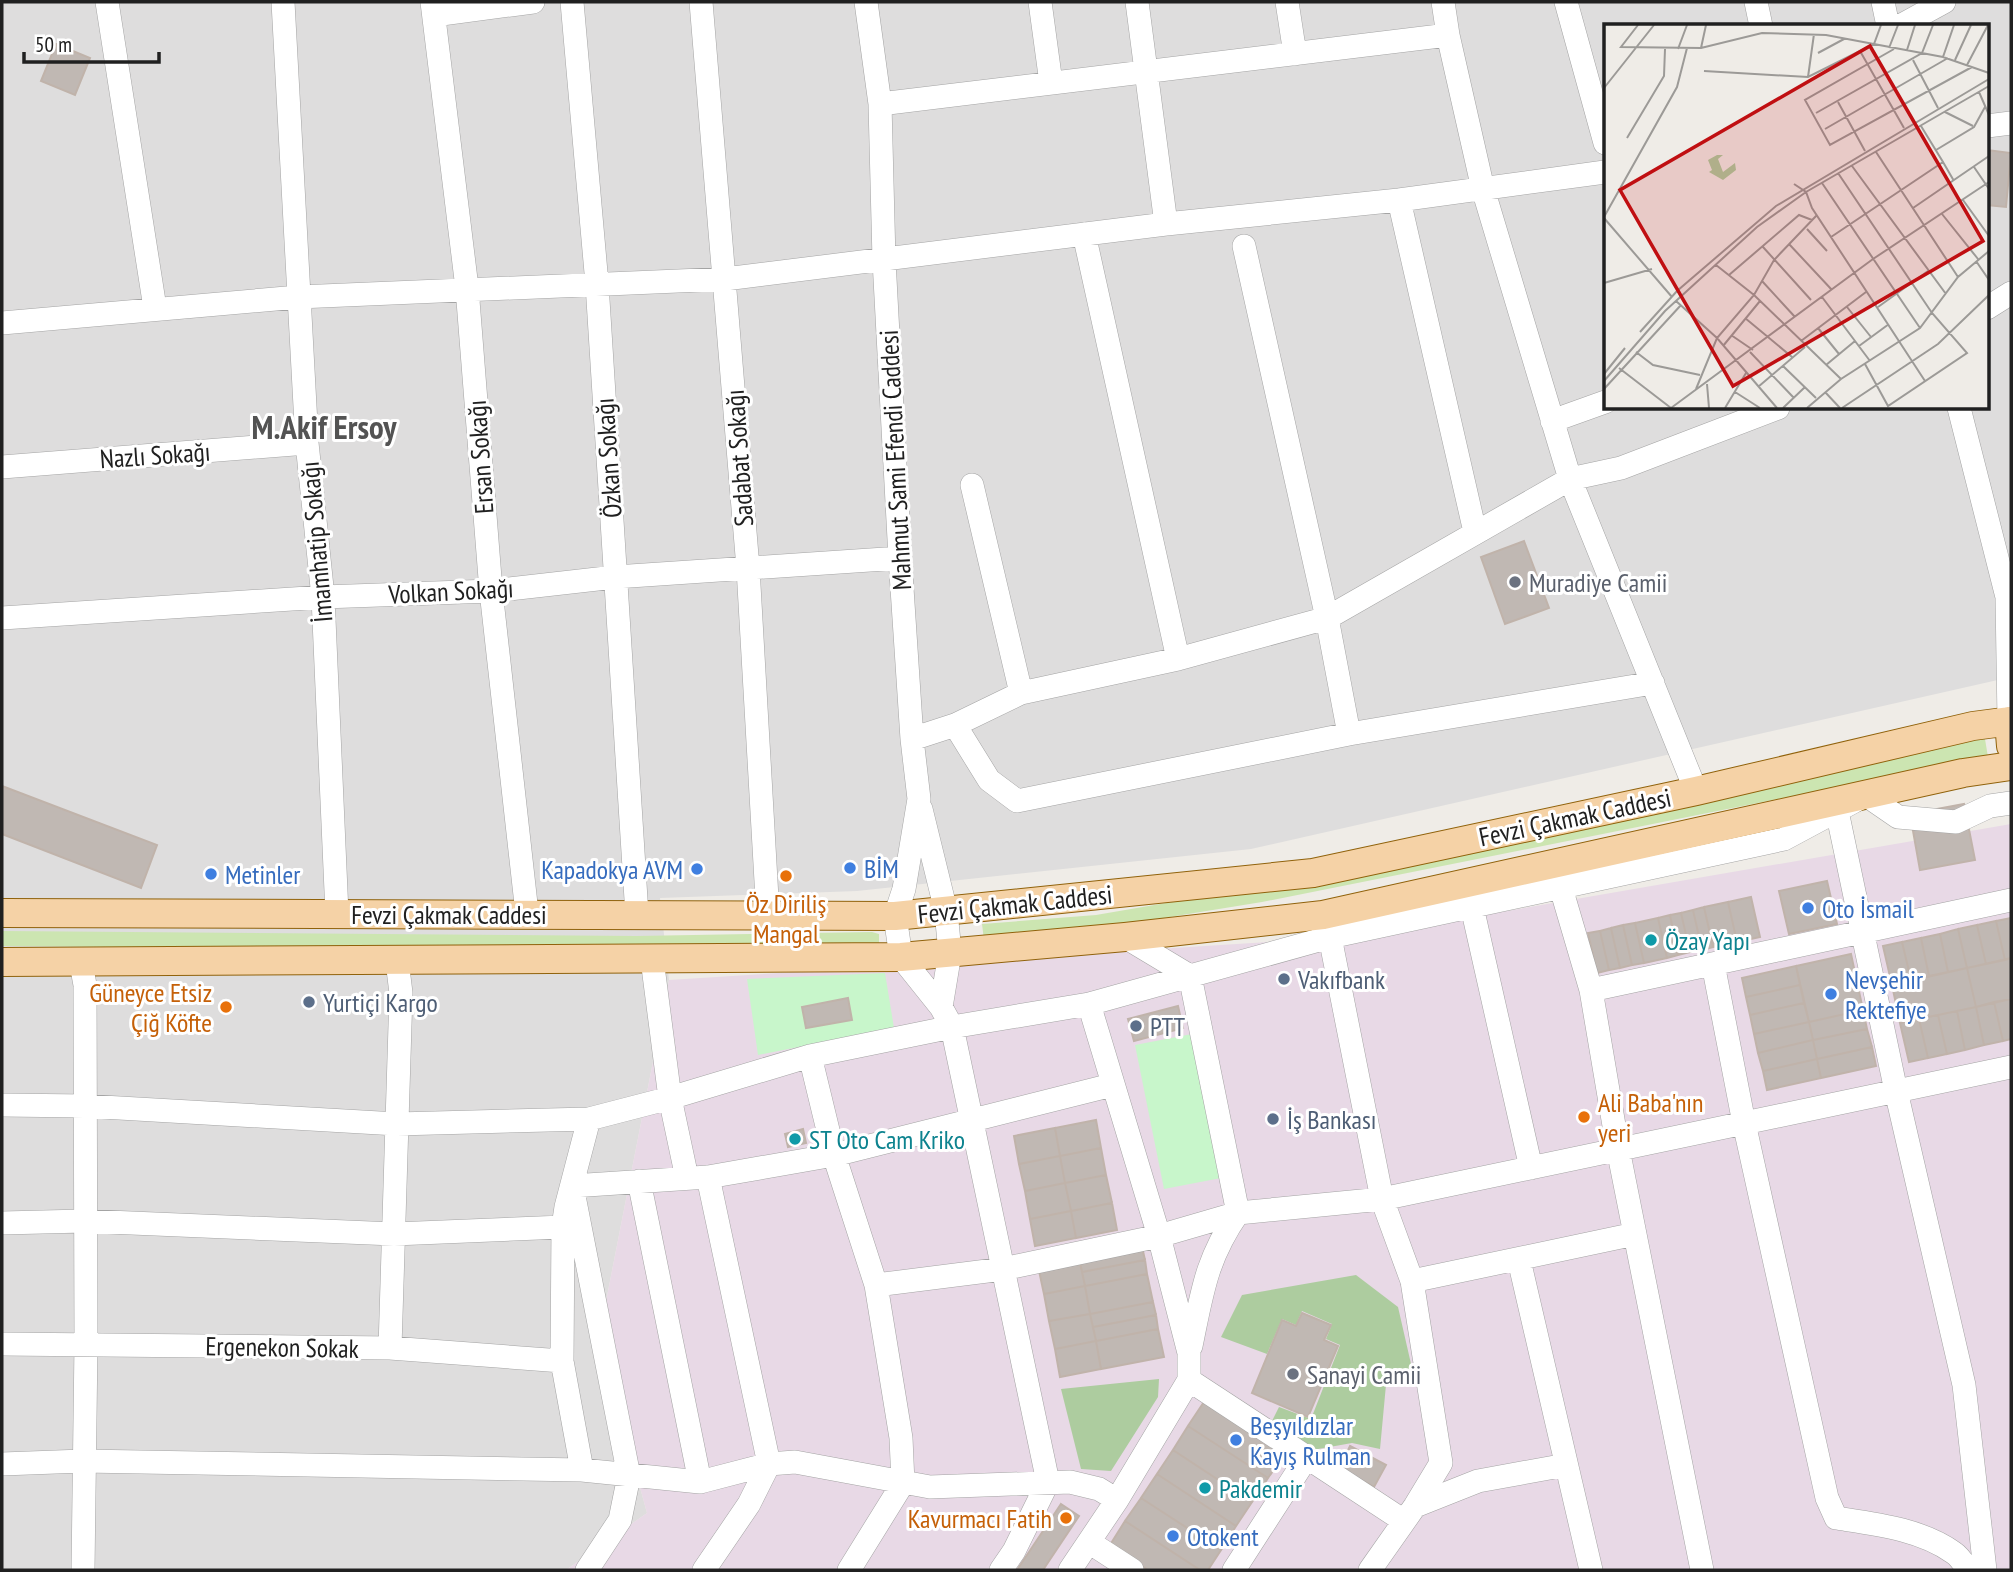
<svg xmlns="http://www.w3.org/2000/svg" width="2013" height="1572" font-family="'PT Sans Narrow',sans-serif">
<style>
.residential{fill:#dedddd;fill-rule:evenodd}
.industrial{fill:#e8d9e6}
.grass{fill:#cce5b1}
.forest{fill:#adcc9f}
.park{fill:#c8f6cb}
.building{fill:#c0b8b3;stroke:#c0b3aa;stroke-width:2}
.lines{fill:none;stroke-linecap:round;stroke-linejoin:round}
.minor-casing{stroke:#a4a4a4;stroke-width:24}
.major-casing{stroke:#90620b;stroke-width:30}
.minor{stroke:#fff;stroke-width:23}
.major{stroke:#f5d2a6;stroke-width:28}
.worship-dot{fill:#6b7280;stroke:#fff;stroke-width:2.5}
.shop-dot{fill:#3f7fe0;stroke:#fff;stroke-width:2.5}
.food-dot{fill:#e8710a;stroke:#fff;stroke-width:2.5}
.culture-dot{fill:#0f9aa8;stroke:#fff;stroke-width:2.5}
.service-dot{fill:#5c6f8a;stroke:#fff;stroke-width:2.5}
.labels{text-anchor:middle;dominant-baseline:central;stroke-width:6;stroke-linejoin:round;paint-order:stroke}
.street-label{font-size:26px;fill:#202020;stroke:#fff}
.worship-label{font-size:26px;fill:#5b616d;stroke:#fff;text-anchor:start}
.shop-label{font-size:26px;fill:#366cbe;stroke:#fff;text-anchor:start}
.food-label{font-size:26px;fill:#c56008;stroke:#fff;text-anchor:end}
.culture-label{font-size:26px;fill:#0d838f;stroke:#fff;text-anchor:start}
.service-label{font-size:26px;fill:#4e5e75;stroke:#fff;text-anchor:start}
.district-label{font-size:33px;font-weight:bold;fill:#535353;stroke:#fff}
.inset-road{fill:none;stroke:#9c9a97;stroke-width:2}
.view{fill:#c00f12;fill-opacity:0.15;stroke:#c00f12;stroke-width:3.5}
.inset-edge{fill:none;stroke:#202020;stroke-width:3.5}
</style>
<rect width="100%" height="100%" fill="#efece7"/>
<path class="residential" d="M2,2h2009v675l-760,172 -394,42 -197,7 9,82 -70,357 48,176 -81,57h-564zM1605,26h382v382h-382z"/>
<path class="industrial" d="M2011,824v746h-1445l81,-57 -48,-176 70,-357 693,-44z"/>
<path class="grass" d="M1984,733l4,24 -726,145 -166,27 -112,11 -2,-16 114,-9 169,-29z
M2,931l635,5 235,-4 7,2v10l-519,5 -358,-3z"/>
<path class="forest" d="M1356,1275l42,32 16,70 -27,-3 -7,75 -28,-6 -45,8 -38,-24 10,-20 32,12 29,-74 -14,-6 6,-15 -30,-13 -6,14 -14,-6 -15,35 -46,-17 21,-42z
M1159,1379l-1,18 -47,74 -30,-2 -20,-80z"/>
<path class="park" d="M885,973l9,55 -136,27 -11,-76z
M1192,1034l29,144 -57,11 -29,-144z"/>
<path class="building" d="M56,44l34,14 -15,37 -34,-14z
M1987,150l24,3 -5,54 -19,-2z
M1524,541l25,67 -44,16 -24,-67z
M2,786l155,59 -16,43 -139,-54z
M1964,804l11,56 -55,10 -10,-56z
M1827,881l10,43 -48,10 -10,-43z
M1751,897l9,40 -23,5 -9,-40z
M1728,902l9,40 -24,5 -9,-40z
M1704,907l9,40 -11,3 -9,-40z
M1693,910l9,40 -12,2 -9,-39z
M1681,913l9,39 -12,3 -8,-40z
M1670,915l8,40 -11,3 -9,-40z
M1658,918l9,40 -23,5 -9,-40z
M2011,918v40l-6,2 -9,-39z
M1996,921l9,39 -19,4 -9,-39z
M1635,923l9,40 -12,2 -9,-40z
M1623,925l9,40 -12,3 -9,-40z
M1977,925l9,39 -19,4 -9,-39z
M1611,928l9,40 -11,2 -9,-39z
M1958,929l9,39 -19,4 -8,-38z
M1600,931l9,39 -12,3 -9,-40z
M1940,934l8,38 -19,4 -8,-38z
M1921,938l8,38 -18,4 -9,-38z
M1902,942l9,38 -19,5 -9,-39z
M1851,954l12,56 -54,12 -13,-56z
M2011,958v41l-35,8 -9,-39z
M1796,966l4,19 -54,12 -4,-19z
M1967,968l9,39 -76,16 -8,-38z
M1800,985l4,18 -54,12 -4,-18z
M848,998l4,22 -46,8 -4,-21z
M2011,999v40l-8,2 -9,-39z
M1994,1002l9,39 -19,4 -8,-38z
M1804,1003l5,19 -55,12 -4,-19z
M1178,1006l5,22 -49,13 -6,-22z
M1976,1007l8,38 -19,5 -8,-39z
M1863,1010l4,19 -54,11 -4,-18z
M1957,1011l8,39 -18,4 -9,-39z
M1938,1015l9,39 -19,4 -9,-39z
M1919,1019l9,39 -19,4 -9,-39z
M1809,1022l4,18 -55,13 -4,-19z
M1867,1029l5,18 -55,12 -4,-19z
M1813,1040l4,19 -54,12 -5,-18z
M1872,1047l4,19 -55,12 -4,-19z
M1817,1059l4,19 -54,12 -4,-19z
M1096,1120l5,28 -41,8 -5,-28z
M1055,1128l5,28 -41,8 -5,-28z
M803,1129l3,14 -18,4 -3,-13z
M1101,1148l5,27 -41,8 -5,-27z
M1060,1156l5,27 -40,8 -6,-27z
M1106,1175l6,28 -41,8 -6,-28z
M1065,1183l6,28 -41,8 -5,-28z
M1112,1203l5,27 -41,8 -5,-27z
M1071,1211l5,27 -41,8 -5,-27z
M1142,1247l3,13 -63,12 -3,-14z
M1079,1258l6,28 -41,8 -6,-28z
M1145,1260l2,14 -62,12 -3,-14z
M1147,1274l6,28 -63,12 -5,-28z
M1085,1286l5,28 -41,7 -5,-27z
M1153,1302l3,13 -63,12 -3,-13z
M1302,1313l29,12 -7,15 14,6 -30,71 -56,-24 30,-73 14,6z
M1090,1314l6,27 -41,8 -6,-28z
M1156,1315l2,14 -62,12 -3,-14z
M1158,1329l6,28 -63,12 -5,-28z
M1096,1341l5,28 -41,8 -5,-28z
M1204,1402l80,53 -16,23 -80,-52z
M1188,1426l80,52 -16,24 -79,-52z
M1350,1446l36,19 -12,22 -35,-19z
M1173,1450l79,52 -16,24 -79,-52z
M1157,1474l79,52 -15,24 -80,-52z
M1141,1498l80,52 -13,20h-8l-75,-49z
M1061,1504l18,12 -36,54h-26z
M1125,1521l75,49h-52l-38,-25z"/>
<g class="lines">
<defs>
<path id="minor" d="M107,2l48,306
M283,2l24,441 16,154 14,317
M432,2l35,286 24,303 36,322
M572,2l25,282 40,631
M701,2l47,566 20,348
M866,2l14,102 4,156 16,298 12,181 7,60 -15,90 -9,27 6,41 40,50 11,20 96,455 -34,69 -13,19
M1040,2l11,81
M1137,2l29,222
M1287,2l8,52
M1443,2l5,33 35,154 87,290 126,312
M1566,2l39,141
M1756,2l5,24
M1883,2l5,24
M434,15l99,-13
M1900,26l44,-24
M880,104l568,-69
M1987,126l24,-3
M1399,200l76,332
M1084,234l94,425
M1244,246l83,372 22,116
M1987,308l24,-15
M2,323l296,-26 427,-18 441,-55 233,-24 206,-28
M1959,408l48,189 4,9
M1552,421l53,-19
M2,467l305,-24
M972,485l49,208
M2007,597l2,124
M2,618l321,-21 168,-6 124,-14 285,-19
M955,725l34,55 28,21 332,-67 304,-51
M912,739l43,-14 66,-32 157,-34 149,-41 243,-139 51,-11 157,-60
M921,809l25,102 4,42 -9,54
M1837,811l59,280 68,294 21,185
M1561,888l30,102 27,159 84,421
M1472,907l59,261
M1125,937l65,39 48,237c-32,46 -36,80 -47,133
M1330,937l52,262 30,82 29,182 -26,43 -45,64
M652,959l18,139 17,80
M81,963l4,22 1,359 -3,226
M1713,964l31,159 83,375 9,20c39,6 85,11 118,35 6,4 10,11 14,17
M1591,990l420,-90
M810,1056l24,99 42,130 25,153 2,45 -54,87
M2,1105l83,1 312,18 192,-5 81,-21 140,-42 142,-29 137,-23 241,-67 454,-98 82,-44 32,22 58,5 34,-16 21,-3
M639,1181l61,301
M2,1223l82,-2 310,13 169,-7
M1519,1260l72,310
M1412,1281l223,-47
M876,1285l127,-16 156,-33 79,-23 144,-14 629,-132
M2,1344l388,4 172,13
M390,1348l11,-355 -4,-32
M1189,1380l215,141
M2,1464l81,-3 499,9 118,12 69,-18 26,-2 135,25 140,-5 29,7 18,11
M582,1470l-20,-109 1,-134 3,-20 23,-88
M1415,1506l63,-25 88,-16
M1089,1542l43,28
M587,1570l33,-50 9,-44 -57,-290 136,-9 126,-22 278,-70
M704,1570l45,-66 20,-40 -61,-287
M1070,1570l47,-70 72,-120v-27l-30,-117 -70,-232
M1234,1570l73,-113"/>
<path id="major" d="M2009,721l2,25
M2,913l893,3 418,-43 383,-82 277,-65 38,-5
M2,962l899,-5 224,-20 198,-22 640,-142 48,-7"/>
</defs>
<use href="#minor" class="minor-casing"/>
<use href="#major" class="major-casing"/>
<use href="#minor" class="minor"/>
<use href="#major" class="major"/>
</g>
<g class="worship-dot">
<circle cx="1515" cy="582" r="7"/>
<circle cx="1293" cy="1374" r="7"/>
</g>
<g class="shop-dot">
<circle cx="850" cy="868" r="7"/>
<circle cx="697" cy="869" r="7"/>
<circle cx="211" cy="874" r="7"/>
<circle cx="1808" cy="908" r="7"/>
<circle cx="1831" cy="994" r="7"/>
<circle cx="1236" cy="1440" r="7"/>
<circle cx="1173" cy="1536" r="7"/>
</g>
<g class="food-dot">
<circle cx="786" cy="876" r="7"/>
<circle cx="226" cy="1007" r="7"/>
<circle cx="1584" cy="1117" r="7"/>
<circle cx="1066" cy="1518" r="7"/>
</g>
<g class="culture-dot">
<circle cx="1651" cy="940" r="7"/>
<circle cx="795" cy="1139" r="7"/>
<circle cx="1205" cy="1488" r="7"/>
</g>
<g class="service-dot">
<circle cx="1284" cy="979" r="7"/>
<circle cx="309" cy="1002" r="7"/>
<circle cx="1136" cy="1026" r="7"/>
<circle cx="1273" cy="1119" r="7"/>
</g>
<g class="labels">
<g class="street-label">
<text transform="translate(155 455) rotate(-4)">Nazlı Sokağı</text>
<text transform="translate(480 457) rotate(-94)">Ersan Sokağı</text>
<text transform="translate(608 458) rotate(-94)">Özkan Sokağı</text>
<text transform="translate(739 458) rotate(-94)">Sadabat Sokağı</text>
<text transform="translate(895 460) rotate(-93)">Mahmut Sami Efendi Caddesi</text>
<text transform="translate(316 542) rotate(-95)">İmamhatip Sokağı</text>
<text transform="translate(451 591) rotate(-3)">Volkan Sokağı</text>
<text transform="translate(1575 817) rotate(-12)">Fevzi Çakmak Caddesi</text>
<text transform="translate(1015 904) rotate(-6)">Fevzi Çakmak Caddesi</text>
<text x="449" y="914">Fevzi Çakmak Caddesi</text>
<text transform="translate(282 1347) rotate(1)">Ergenekon Sokak</text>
</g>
<g class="worship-label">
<text x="1529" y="582">Muradiye Camii</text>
<text x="1307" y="1374">Sanayi Camii</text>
</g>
<g class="shop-label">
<text x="864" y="868">BİM</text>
<text x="683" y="869" text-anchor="end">Kapadokya AVM</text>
<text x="225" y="874">Metinler</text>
<text x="1822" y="908">Oto İsmail</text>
<text x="1845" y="979">Nevşehir<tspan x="1845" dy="30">Rektefiye</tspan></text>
<text x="1250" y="1425">Beşyıldızlar<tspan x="1250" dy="30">Kayış Rulman</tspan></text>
<text x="1187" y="1536">Otokent</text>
</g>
<g class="food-label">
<text x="786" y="903" text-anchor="middle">Öz Diriliş<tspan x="786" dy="30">Mangal</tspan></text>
<text x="212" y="992">Güneyce Etsiz<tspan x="212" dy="30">Çiğ Köfte</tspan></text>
<text x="1598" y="1102" text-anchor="start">Ali Baba'nın<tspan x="1598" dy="30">yeri</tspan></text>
<text x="1052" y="1518">Kavurmacı Fatih</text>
</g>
<g class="culture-label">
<text x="1665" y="940">Özay Yapı</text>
<text x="809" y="1139">ST Oto Cam Kriko</text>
<text x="1219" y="1488">Pakdemir</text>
</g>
<g class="service-label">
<text x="1298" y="979">Vakıfbank</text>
<text x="323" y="1002">Yurtiçi Kargo</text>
<text x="1150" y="1026">PTT</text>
<text x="1287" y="1119">İş Bankası</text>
</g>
<g class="district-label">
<text x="324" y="426">M.Akif Ersoy</text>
</g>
</g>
<g transform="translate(1604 24)">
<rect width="385" height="385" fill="#efece7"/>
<path d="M113,131h6l-5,4 5,13 12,-9 1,7 -13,10 -14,-8 3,-2 -4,-10z" fill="#adcc9f"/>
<path class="inset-road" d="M34,1l-17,22 80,1 61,-15 64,2 117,22 46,16M97,24l5,-23M285,24l9,-23M74,25l9,-24M290,25l-89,51 25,45 142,-78M303,26l8,-25M256,27l44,77M214,29l26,-14M339,33l11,-32M309,36l25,48M351,36l16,-35M363,41l21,-40M100,47l104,6 66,-33 7,-19M204,53l6,-43M0,64l50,-63M375,68l10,23M234,78l27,49M341,88l28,14M212,89l106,-60 11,-28M221,105l123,-71M23,114l37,-62 1,-27M332,126l38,-23 11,-20M272,128l82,125M339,138l11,19M248,142l94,128M370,143l15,22M234,149l94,140 35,40 -79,53 -23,-42M218,159l98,145M190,160l12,8 6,16 113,173M359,176l26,36M309,184l76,-52M338,190l36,45M0,193l73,-130 10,-39M0,194l68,79M203,205l20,22M227,213l112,-75 -22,-36M185,220l43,46M159,223l48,53M372,237l13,19M112,241l38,30 87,84M125,251l70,-60 13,5M158,257l33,36M0,259l48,-14M218,273l48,64M72,277l41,37 60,70M243,283l24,30M274,283l50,-36M141,294l47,39M214,304l21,26M36,308l37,-41 99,-85 213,-127M127,311l22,15M197,317l65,-49M119,322l37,-45M255,322l30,-22M32,328l17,13 47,10M146,328l44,46M222,341l29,-24M179,342l33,32M15,344l52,40M0,350l21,-26M0,357l61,-70 92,-84 49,-35 183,-106M103,360l2,24M154,363l47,-40M0,365l77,-84M92,365l21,-51 37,-43 20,-35 43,-45M131,368l25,16M221,368l15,16M67,384l202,-149 116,-77M121,384l21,-35M179,384l22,-21M203,384l34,-29 79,-51 38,-51 31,-26M238,384l96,-64 51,-49"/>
<path class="view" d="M266,22l113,195 -250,145 -113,-196z"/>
<rect width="385" height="385" class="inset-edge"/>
</g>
<rect width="2013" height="1572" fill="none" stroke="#202020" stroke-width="7"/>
<path d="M24 52v10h135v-10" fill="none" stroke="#202020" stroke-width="3.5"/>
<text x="35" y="52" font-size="21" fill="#202020" stroke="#ffffff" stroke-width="5" paint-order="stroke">50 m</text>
</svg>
